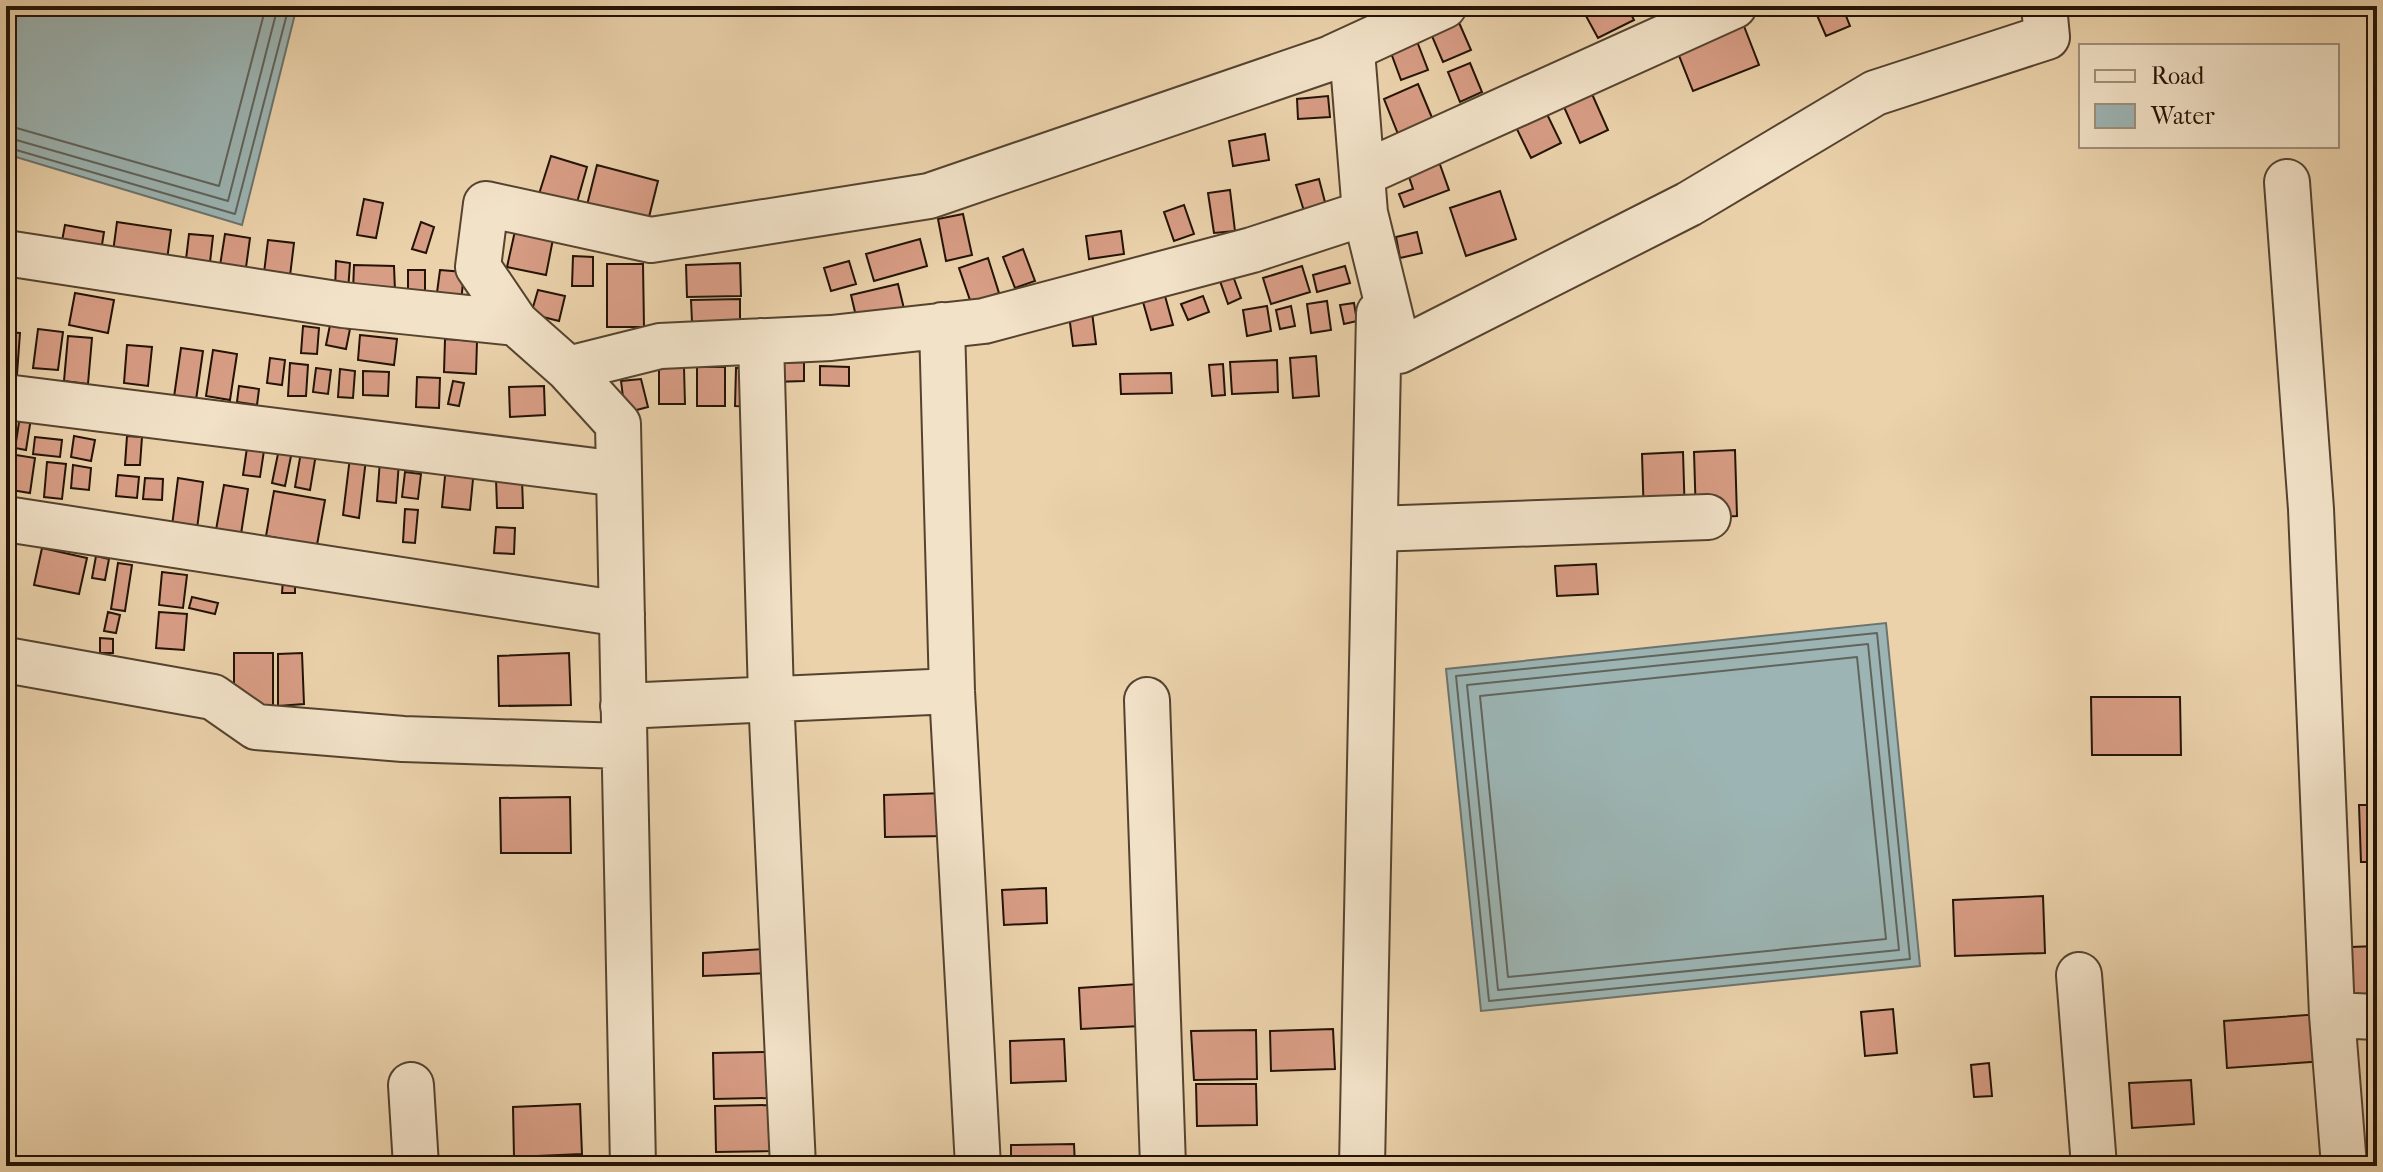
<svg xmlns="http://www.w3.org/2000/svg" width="2383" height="1172" font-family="'IM FELL French Canon',serif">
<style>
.water{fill:#9cb5b4;stroke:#6c746e;stroke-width:2}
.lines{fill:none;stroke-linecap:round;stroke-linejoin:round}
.shore{stroke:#60645d;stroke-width:2}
.building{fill:#d89d85;stroke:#231306;stroke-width:2}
.minor-casing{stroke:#55432f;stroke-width:48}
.minor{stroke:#f2e2c8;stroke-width:44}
</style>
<rect width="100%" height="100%" fill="#ebd2ab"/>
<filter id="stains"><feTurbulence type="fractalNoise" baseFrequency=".0025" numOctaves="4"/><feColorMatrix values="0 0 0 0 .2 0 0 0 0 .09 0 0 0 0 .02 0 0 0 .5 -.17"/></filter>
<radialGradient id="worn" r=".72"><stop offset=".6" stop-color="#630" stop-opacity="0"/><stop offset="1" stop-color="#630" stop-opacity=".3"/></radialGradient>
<path class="water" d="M6,6h291l-55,219 -236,-71z
M1886,623l34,343 -439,45 -35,-342z"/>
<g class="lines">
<path class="shore" d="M6,125l213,61 47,-180
M6,137l222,64 50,-195
M6,147l229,67 54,-208
M1877,633l33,326 -421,42 -33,-325z
M1868,644l31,306 -401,40 -31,-305z
M1857,657l29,282 -378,38 -28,-281z"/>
</g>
<path class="building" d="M1605,6h22l7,14 -36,18 -12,-22z
M1813,6h29l8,20 -24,10z
M2078,6h92v3l-92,3z
M1457,18l14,32 -28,12 -14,-33z
M1742,21l17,44 -66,26 -17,-43z
M1413,31l15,39 -27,10 -14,-38z
M1470,63l12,29 -22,10 -12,-30z
M1418,84l15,36 -35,14 -14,-35z
M1592,94l16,36 -28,13 -16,-36z
M1328,96l2,21 -32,2 -1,-20z
M1543,106l18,37 -30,15 -18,-37z
M1265,134l4,26 -36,6 -4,-25z
M551,156l36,11 -11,39 -37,-12z
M1438,159l11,31 -45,17 -5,-13 14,-5 -6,-18z
M597,165l61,16 -10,40 -61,-16z
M1319,179l7,27 -22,5 -8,-26z
M1230,190l5,41 -21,2 -6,-40z
M1500,191l16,48 -50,17 -16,-48z
M364,199l19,4 -7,35 -19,-3z
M1184,205l10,29 -20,7 -10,-29z
M963,214l9,41 -26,6 -8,-42z
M117,222l54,8 -6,45 -54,-8z
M421,222l13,5 -8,26 -14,-4z
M65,225l39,7 -5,32 -40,-7z
M515,231l38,8 -7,36 -39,-8z
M1121,231l3,23 -35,5 -3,-23z
M1417,232l5,21 -22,5 -4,-21z
M189,234l24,2 -4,35 -24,-3z
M225,234l25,4 -6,44 -26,-4z
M920,239l7,27 -53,15 -8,-27z
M268,240l26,3 -5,41 -26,-3z
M1023,249l12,32 -20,7 -12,-31z
M573,256l20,1v29h-21z
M988,258l11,35 -28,10 -12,-35z
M336,261l14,2 -2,28 -13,-1z
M849,261l7,23 -25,7 -7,-23z
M740,263l1,33 -54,1 -1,-32z
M607,264h36l1,63h-37z
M354,265l40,1 1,25h-42z
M1302,266l8,26 -39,12 -8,-26z
M1345,266l5,17 -33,9 -4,-17z
M408,270h17v29h-17z
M440,270l24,2 -3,31 -25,-3z
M1233,276l8,22 -13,6 -8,-23z
M898,284l8,33 -47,12 -8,-34z
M538,290l27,6 -6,25 -28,-7z
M75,293l39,7 -6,33 -39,-8z
M1165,296l8,29 -22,5 -8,-28z
M1203,296l6,16 -21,8 -7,-16z
M740,299v23h-48l-1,-22z
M1327,301l4,29 -20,3 -4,-29z
M1354,303l3,18 -13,3 -4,-19z
M1267,306l4,25 -24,5 -4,-26z
M1291,306l4,20 -15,3 -4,-19z
M1092,312l4,32 -23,2 -4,-31z
M330,325l20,4 -4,20 -20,-4z
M303,326l16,2 -2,26 -16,-1z
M38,329l25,3 -5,38 -25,-2z
M6,332l14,1 -3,41 -11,-2z
M360,335l37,4 -3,26 -36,-5z
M68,336l24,2 -4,46 -24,-3z
M445,339l32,2 -1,33 -32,-2z
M127,345l25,2 -4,39 -24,-3z
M181,348l22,3 -7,49 -22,-3z
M213,350l24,4 -7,46 -24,-4z
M1316,356l3,40 -26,2 -3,-40z
M270,358l15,2 -3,25 -15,-2z
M1277,360l1,32 -46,2 -2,-32z
M804,362v19l-31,1v-19z
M290,363l18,2 -2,31h-18z
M1223,364l2,31 -13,1 -3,-31z
M820,366l29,1v19l-29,-1z
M697,367h28v39h-28z
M316,368l15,2 -3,24 -15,-2z
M659,368h25l1,36h-26z
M736,368h26l-1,39 -26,-1z
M340,369l15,2 -2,27 -15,-1z
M363,371l26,1 -1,24 -25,-1z
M1171,373l1,20 -51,1 -1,-20z
M417,377l23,1 -1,30 -23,-1z
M641,379l7,28 -23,6 -4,-32z
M453,381l11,2 -5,23 -11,-2z
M239,386l20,3 -2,16 -20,-3z
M544,386l1,29 -35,2 -1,-30z
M20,416l11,2 -5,32 -11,-2z
M74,436l21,4 -4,21 -20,-4z
M127,436l15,1 -2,28h-15z
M35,437l27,3 -2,17 -27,-3z
M248,441l17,3 -5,33 -17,-2z
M302,446l15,2 -7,42 -15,-3z
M279,449l13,2 -7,35 -13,-3z
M1735,450l2,66 -41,2 -2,-66z
M1683,452l2,66 -41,1 -2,-65z
M16,455l19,3 -5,35 -19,-3z
M350,457l16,2 -7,59 -16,-3z
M380,460l19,2 -3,41 -19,-2z
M47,462l19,2 -4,35 -18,-2z
M73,465l18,3 -2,22 -18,-2z
M446,466l28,3 -4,41 -28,-3z
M405,472l16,2 -3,25 -16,-2z
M118,475l21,2 -2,21 -21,-2z
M145,478l18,1 -1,21 -19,-1z
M178,478l25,4 -6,47 -25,-3z
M496,479h26l1,29h-26z
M224,485l24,4 -7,45 -25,-4z
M274,491l51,9 -8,45 -51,-9z
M405,509l13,1 -3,33 -12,-1z
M496,527l19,1 -1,26 -20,-1z
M42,548l45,10 -8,36 -45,-9z
M96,556l13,3 -4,21 -13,-2z
M118,563l14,2 -7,46 -14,-2z
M1596,564l2,30 -41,2 -2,-30z
M162,572l25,3 -4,33 -24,-3z
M283,580h12v13h-13z
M192,597l26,6 -3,11 -26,-6z
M108,612l12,3 -4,18 -12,-2z
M159,612l28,2 -3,36 -28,-2z
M100,638l13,1v14h-13z
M234,653h39v54h-39z
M302,653l2,51 -26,2v-52z
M569,653l2,52 -72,1 -1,-50z
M2091,697h89l1,58h-89z
M945,793l1,43 -61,1 -1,-42z
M570,797l1,56h-70l-1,-55z
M2359,805h18v57h-16z
M1046,888l1,35 -43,2 -2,-35z
M2043,896l2,57 -90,3 -2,-56z
M2377,946v51h-24l-2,-50z
M765,949l2,24 -64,3v-23z
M1138,984l3,42 -60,3 -2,-41z
M1893,1009l4,44 -32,3 -4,-44z
M2321,1014l4,47 -98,7 -3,-47z
M1333,1029l2,40 -64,2 -1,-40z
M1256,1030l1,49 -63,1 -3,-49z
M1064,1039l2,42 -55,2 -1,-42z
M768,1052l1,46 -55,1 -1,-46z
M1989,1063l3,33 -18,1 -3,-32z
M2191,1080l3,44 -62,4 -3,-45z
M1196,1084h60l1,41 -60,1z
M580,1104l2,50 -68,3 -1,-50z
M770,1105l1,46 -55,1 -1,-46z
M1074,1144l1,22h-64v-21z
M512,1157v9h-63v-6z
M702,1157v9h-55v-8z
M589,1159l1,7h-63v-4z
M770,1159v7h-56v-6z
M295,1163v3h-35v-2z"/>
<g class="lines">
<defs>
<path id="minor" d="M1333,57l111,-51
M1362,174l372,-168
M2287,182l24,327 21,506 12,151
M1365,213l34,138 290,-147 186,-111 172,-56 -3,-31
M6,253l337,52 173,18 52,46 50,55 15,742
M516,323l-38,-56 8,-63 165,36 278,-44 423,-145 13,162 -113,37 -268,71 -153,17 -171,8 -92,23
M942,325l10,366 26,475
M761,341l10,356 22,469
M6,397l613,77
M6,519l616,95
M1375,529l333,-12
M6,660l207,37 43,30 147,12 221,7
M1147,700l16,466
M623,706l329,-15
M2079,975l15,191
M2332,1015l45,2
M411,1085l5,81
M1362,1166l17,-853"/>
</defs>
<use href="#minor" class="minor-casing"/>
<use href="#minor" class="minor"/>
</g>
<rect width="2383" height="1172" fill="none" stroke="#ebd2ab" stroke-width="32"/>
<rect x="8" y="8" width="2367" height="1156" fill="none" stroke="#231306" stroke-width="4"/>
<rect x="16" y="16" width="2351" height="1140" fill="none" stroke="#231306" stroke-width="2"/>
<rect x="2079" y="44" width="260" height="104" fill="#f2e2c8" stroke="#9f8f7a" stroke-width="2"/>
<rect x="2095" y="70" width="40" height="12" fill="#f2e2c8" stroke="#9f8f7a" stroke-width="2"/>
<text x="2151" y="84" font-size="24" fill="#231306">Road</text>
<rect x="2095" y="104" width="40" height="24" fill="#9cb5b4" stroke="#9f8f7a" stroke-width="2"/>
<text x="2151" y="124" font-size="24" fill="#231306">Water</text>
<rect width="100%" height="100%" filter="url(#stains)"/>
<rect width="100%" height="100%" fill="url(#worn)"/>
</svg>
